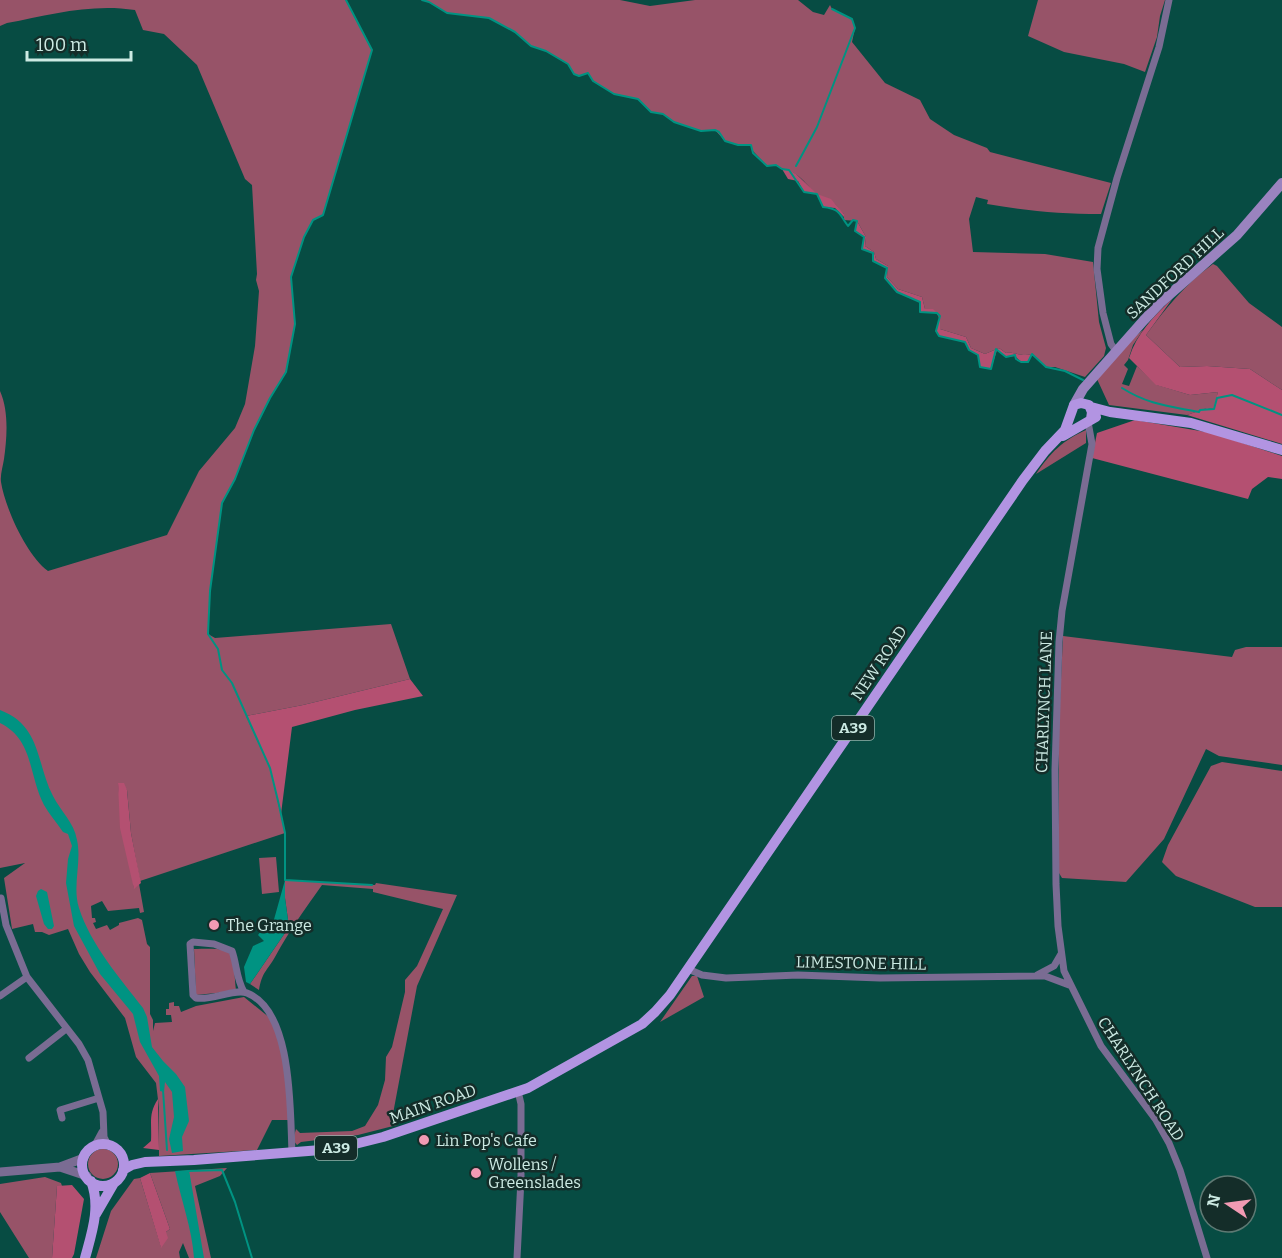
<svg xmlns="http://www.w3.org/2000/svg" width="1282" height="1258" font-family="Bitter,serif">
<style>
.green{fill:#975368}
.forest{fill:#b45071}
.water{fill:#009382}
.lines{fill:none;stroke-linecap:round;stroke-linejoin:round}
.stream{stroke:#009382;stroke-width:2}
.minor{stroke:#7a6c93;stroke-width:7}
.tertiary{stroke:#7a6c93;stroke-width:9}
.secondary{stroke:#9a83bf;stroke-width:10}
.primary{stroke:#b294e2;stroke-width:10}
.poi-dot{fill:#f19ab3;stroke:#142d29;stroke-width:2}
.labels{text-anchor:middle;dominant-baseline:central;stroke-width:5;stroke-linejoin:round;paint-order:stroke}
.shield{fill:#142d29;stroke:#95b1ab;stroke-width:1.5}
.shield-label{font-size:15px;font-weight:bold;fill:#cceae3}
.street-label{font-size:16px;fill:#cceae3;stroke:#142d29}
.poi-label{font-size:16px;fill:#cceae3;stroke:#142d29;text-anchor:start}
</style>
<rect width="100%" height="100%" fill="#074c43"/>
<path class="green" d="M0,0h346l26,50 -49,165 -10,5 -9,17 -13,40 4,47 -9,48 -16,26 -16,32 -19,49 -13,24 -12,88 -2,43 7,4 176,-14 19,55 -107,26 -57,11 24,52 15,65 -145,48 -9,-48 -4,-43 -9,-7 2,20 14,85 5,-4 5,28 -4,1 -1,-5 -31,3 -6,-10 -11,5 1,12h3l1,4 -3,1 3,6 11,-4 3,5 9,-5v-2l19,-5 4,2 5,24 3,3v67l3,6v11l2,-8 17,-1 -1,-7h-5v-6h3v-6l5,-1v4h5l2,6 15,-6 48,-9 26,21 11,18 10,84h-19l-15,30 -98,6v-48l-3,-25 -20,-26 -11,-39 -35,-46 -11,-18 -11,-25 -19,6 -7,-3h-7l-2,-8 -21,5 -8,-51 21,-15 -25,5v-477c9,20 7,47 4,68 -1,7 -4,16 -3,23 4,26 26,74 47,89l119,-36 32,-64 36,-43 10,-24 10,-58 4,-55 -3,-11 1,-6 -5,-89 -7,-6 -48,-114 -33,-31 -21,-4 -8,-20c-44,-7 -86,5 -128,13l-7,3z
M422,0h198l30,6 45,-6h103l15,12 11,3 6,-10 2,4 20,10 3,9 -3,14 33,41 35,17 10,19 24,16 33,13 3,4 121,31 -10,31c-40,0 -74,-3 -114,-10l1,-4 -12,-3 -7,22 4,33 72,2 48,8 6,60 7,26 -2,8 -19,21 -30,-10h-9l-14,-13c-10,3 -16,-2 -26,-1l-7,-5 -14,6 -14,-6 -5,-11 -26,-8c-1,-15 0,-15 -15,-20l-3,-12 -24,-8 -11,-12 1,-11 -12,-7 -2,-7 -9,-6 1,-9 -9,-16 -13,-1v-6c-4,-3 -6,-7 -9,-10 -6,-6 -15,-7 -21,-12 -6,-6 -10,-12 -17,-17 -7,-5 -14,-5 -21,-10l-9,1 -14,-15 -2,-6h-13l-13,-4 -10,-11 -14,1 -27,-9 -11,-8 -12,-2 -13,-13 -24,-5 -21,-13 -5,-8 -9,3 -5,-2 -6,-10 -22,-13 -15,-5 -16,-14 -26,-14 -42,-5 -18,-11z
M1038,0h127l-5,16 -3,21 -12,35 -21,-8 -60,-12 -36,-16z
M1213,264l4,2 32,37 33,24v63l-32,-21 -43,-3 -27,1 -34,-32c20,-27 39,-51 67,-71z
M1143,330l-10,15 -5,15 -4,5 4,4 -6,15 7,2 8,-20 20,19 33,10 28,-3 -4,17 -7,-1 -20,7 -78,-10 -12,-26 30,-36z
M1086,430v13l-50,31c14,-21 27,-34 50,-44z
M1063,636l169,21 3,-7 11,-3h36v118l-63,-9 -13,-7 -42,90 -38,43 -64,-4 -3,-5v-151z
M1222,762l60,9v136h-27l-79,-31 -14,-14 6,-17 43,-79z
M276,857l3,35 -17,2 -3,-36z
M285,880l90,5 1,-2 81,12 -40,91 -25,133 5,6 -39,10 -57,7 -4,3 -4,-5 3,-11 4,4 52,-2 13,-5 13,-21 7,-25 1,-23 6,-10 13,-55v-12l12,-14 26,-57 -70,-17v-3l-51,-4c-17,24 -33,46 -47,72 -8,14 -13,15 -16,33l-9,-6 39,-57 -4,-29z
M194,949c44,-1 38,0 42,42l-40,4z
M692,976h5l7,21 -44,25z
M88 1164a15 15 0 1 1 30 0a15 15 0 1 1-30 0Z
M227,1168l-7,8 -25,10 16,72h-22l-6,-15 -4,9 1,6h-84l15,-47 23,-32 6,-1 21,69 5,-15 4,-3 -20,-56z
M45,1177l16,6 1,3h-5l-5,72h-23l-29,-46v-28z"/>
<path class="forest" d="M782,169l7,1 7,4 21,20 14,5 13,15v3l-9,-9 -12,-1 -6,-13 -13,-2 -6,-11 -10,-2z
M857,221l9,16 -1,9 9,6 2,7 12,7 -1,11 11,12 24,8 3,12h8l4,4 -17,-1v-10l-23,-10 -12,-14 2,-10 -14,-7v-8l-11,-4 2,-12 -9,-6z
M1173,298l-27,37 34,32 27,-1 43,3 32,21v54l-95,-29 20,-7 6,1 5,-17 -28,3 -34,-10 -27,-27c8,-25 25,-42 44,-60z
M940,316v13l26,8 5,11 14,6 14,-6 7,5c10,-1 16,4 26,1l-4,8h-7l-6,-6 -9,1 -9,-7 -6,19 -11,-2 -2,-12 -9,-5 -4,-8 -26,-6 -3,-5z
M1135,420l77,13 70,23v23l-14,-2 -16,12 -4,10 -156,-41 5,-25z
M410,679l13,17 -68,14 -63,17 -11,87 -11,-46 -24,-52 57,-11z
M118,783h6l3,7 4,43 10,50 -7,6 -14,-61z
M158,1099l1,51 -16,-2 8,-7c1,-18 -3,-27 7,-42z
M150,1173l20,56 -4,3 2,6 -7,10 -21,-70z
M72,1185l12,14 -10,55 -2,4h-20l5,-72z"/>
<path class="water" d="M0,710c42,16 36,54 53,86 8,16 21,26 24,44 5,22 -5,46 2,68 12,37 40,69 64,100l4,9 5,30 11,14 13,13 9,13 4,34 -7,16 1,14 -11,2 -3,-14 5,-22 -2,-25 -7,-10 -1,10 -4,-1 -1,-15 -19,-34 -7,-28 -33,-40 -26,-48 -8,-43 2,-24 4,-13 -4,-12 -5,-2c-6,-9 -14,-18 -19,-27 -16,-31 -10,-65 -44,-82z
M285,880v18l4,29 -39,57 -4,-2 -2,-15 9,-21 11,-5 -6,-6 9,-12h6z
M41,889l6,3 7,34 -2,3h-4l-4,-5 -8,-28 2,-5z
M189,1170l15,88h-10c-2,-30 -13,-58 -19,-87z"/>
<g class="lines">
<path class="stream" d="M346,0l26,50 -49,165 -10,5 -9,17 -13,40 4,47 -9,48 -16,26 -16,32 -19,49 -13,24 -12,88 -2,43 10,15 4,21 10,13 38,85 9,37 6,28v47l87,5
M422,0l7,2 18,11 42,5 26,14 16,14 15,5 22,13 6,10 5,2 9,-3 5,8 21,13 24,5 13,13 12,2 11,8 27,9 14,-1 4,2 6,9 13,4h13l2,8 14,13 9,-1 6,4 7,1 15,22 13,2 6,13c18,2 16,7 25,19l5,-6 4,1 -2,10 9,6 -2,12 11,4v8l14,7 -2,10 12,14 23,10v10l17,1 3,3 -4,15 3,5 26,6 4,8 9,5 2,12 11,2 5,-20 10,8 9,-2 1,4 5,3h7l4,-8 14,13 19,4 18,9
M796,166l21,-39 38,-99 -3,-9 -20,-10
M1122,388c27,17 47,18 77,24l1,-2 14,-1 3,-11 15,-3 50,20
M163,1090l4,60
M188,1171l34,-1 13,32 17,56"/>
<path class="minor" d="M1116,351l-5,-7 -8,-31 -6,-44 1,-21 19,-70 42,-131 10,-47
M1088,422l4,22 -30,167 -3,31 -4,128 1,114 2,42 6,45 37,75 55,74 13,23 11,27 27,88
M1,898l5,27 21,52 52,67 9,16 15,52 1,25 4,8
M688,969l14,6 24,3 72,-3 82,3 155,-2h10l24,9
M1037,975l17,-9 7,-12
M244,992c-8,-14 -7,-27 -12,-41l-18,-7 -21,-2 -3,2 3,51 3,3c15,3 39,-10 51,-5 46,18 43,118 45,159
M0,996l27,-19
M29,1058l37,-29
M62,1118l-2,-8 39,-12
M95,1145l7,-13
M517,1258l4,-79v-75l-3,-13"/>
<path class="tertiary" d="M60,1167l27,9
M0,1172l60,-5 24,-9"/>
<path class="secondary" d="M1074,405l9,-16 61,-69 16,-17 77,-68 45,-52"/>
<path class="primary" d="M1091,407l19,5 81,11 91,27
M1063,436l33,-19
M82 1165a21 21 0 1 1 42 0a21 21 0 1 1-42 0Z
M123,1170l9,-5 13,-3 49,-2 127,-10 26,-4 36,-9 145,-49 114,-64 13,-12 15,-17 353,-515 22,-29 20,-21 9,-25 7,-2 8,2 3,7 -1,7
M96,1214l18,-31
M85,1258c7,-26 16,-51 6,-77"/>
</g>
<g class="poi-dot">
<circle cx="214" cy="925" r="6"/>
<circle cx="424" cy="1140" r="6"/>
<circle cx="476" cy="1173" r="6"/>
</g>
<g class="labels">
<g class="shield">
<rect x="832" y="716" width="42" height="24" rx="4.5"/>
<rect x="315" y="1136" width="42" height="24" rx="4.5"/>
</g>
<g class="shield-label">
<text x="853" y="728">A39</text>
<text x="336" y="1148">A39</text>
</g>
<g class="street-label">
<text transform="translate(1175 273) rotate(-43)">SANDFORD HILL</text>
<text transform="translate(879 663) rotate(-56)">NEW ROAD</text>
<text transform="translate(1044 702) rotate(-88)">CHARLYNCH LANE</text>
<text transform="translate(861 963) rotate(1)">LIMESTONE HILL</text>
<text transform="translate(1141 1079) rotate(57)">CHARLYNCH ROAD</text>
<text transform="translate(433 1104) rotate(-19)">MAIN ROAD</text>
</g>
<g class="poi-label">
<text x="226" y="925">The Grange</text>
<text x="436" y="1140">Lin Pop's Cafe</text>
<text x="488" y="1164">Wollens /<tspan x="488" dy="18">Greenslades</tspan></text>
</g>
</g>
<g transform="translate(1228 1204) rotate(283)"><circle r="28" fill="#142d29" stroke="#5e7973" stroke-width="1.5"/>
<path d="M0-4.5L10 22L0 15L-10 22Z" fill="#f19ab3"/>
<text y="-9" font-size="16" font-weight="bold" text-anchor="middle" fill="#cceae3">N</text>
</g>
<path d="M27 51v9h104v-9" fill="none" stroke="#cceae3" stroke-width="3"/>
<text x="36" y="51" font-size="18" fill="#cceae3" stroke="#142d29" stroke-width="4.5" paint-order="stroke">100 m</text>
</svg>
